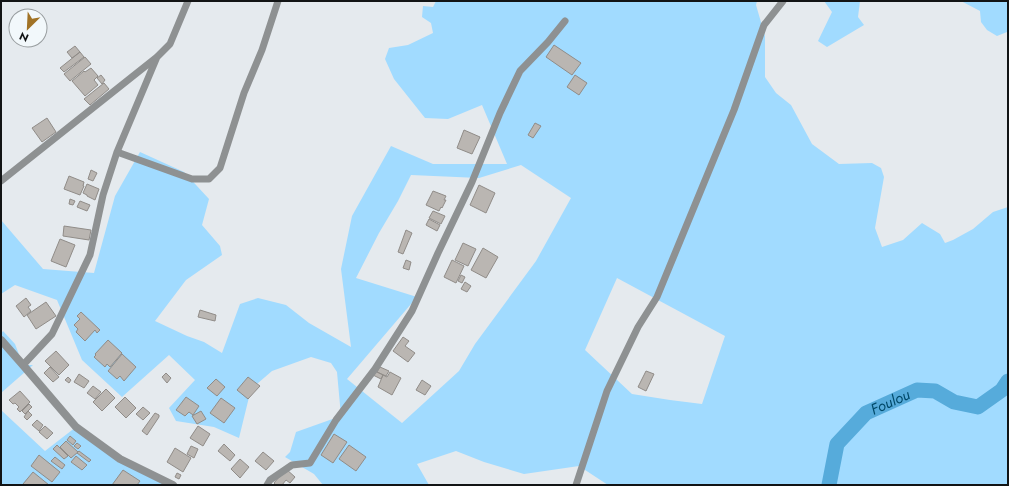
<svg xmlns="http://www.w3.org/2000/svg" width="1009" height="486" font-family="Jost,sans-serif">
<style>
.green{fill:#a1dbff;fill-rule:evenodd}
.lines{fill:none;stroke-linecap:round;stroke-linejoin:round}
.river{stroke:#56abdb;stroke-width:15}
.building{fill:#bab6b2;stroke:#908c88}
.minor{stroke:#8e9192;stroke-width:7}
.tertiary{stroke:#8e9192;stroke-width:8}
.labels{text-anchor:middle;dominant-baseline:central;stroke-width:4;stroke-linejoin:round;paint-order:stroke}
.water-label{font-size:15px;font-style:italic;fill:#004969;stroke:#f2f8fb}
</style>
<rect width="100%" height="100%" fill="#e5eaee"/>
<path class="green" d="M436,1h321l-1,4 9,31v41l11,16 15,12 21,39 27,20 33,-1 9,5 3,9 -9,51 7,19 21,-7 19,-17 18,11 5,9 8,-3 20,-11 20,-17 15,-5v278h-400l-29,-19 -55,8 -40,-12 -28,-11 -39,13 12,21h-106l-9,-11 -29,-17 5,-5 6,-20 45,-16 -4,-44 -6,-9 -20,-6 -39,14 -21,18 -12,49 -25,-11 -38,-6 -7,-13 26,-28 -26,-25 -47,42 -40,-37 -25,-60 -42,-15 -14,9v-74l42,49 51,4 21,-77 25,-44 44,20 25,27 -7,26 18,21 2,9 -36,25 -31,41 32,15 17,6 18,11 18,-49 18,-6 28,7 23,18 42,24 -10,-78 11,-53 39,-70 42,18h74l-25,-59 -34,14 -23,-1 -31,-39 -9,-20 4,-11 19,-3 25,-12 -2,-10 -9,-6 1,-11 10,1zM521,165l50,33 -35,63 -61,83 -16,27 -57,52 -55,-44 70,-82 -61,-19 23,-45 19,-32 13,-26 68,3zM617,278l108,58 -23,68 -32,-4 -38,-6 -47,-44z
M824,1h36l-2,16 6,8 -37,22 -9,-6 14,-29z
M961,1h47v34l-1,-3 -10,4 -10,-6 -6,-8 -1,-11z
M3,331l12,13 8,21h10l-32,28v-59z
M1,410l44,41 31,-24 44,32 52,26h-171z"/>
<g class="lines">
<path class="river" id="s1" d="M829,485l8,-41 29,-31 51,-23 18,1 19,11 24,5 24,-17 6,-9"/>
</g>
<path class="building" d="M554,45l27,18 -9,12 -26,-18z
M75,46l5,6 -8,6 -5,-6z
M80,52l4,5 -20,15 -4,-4z
M85,57l6,7 -21,17 -6,-7z
M91,68l7,8 -4,4 4,5 -13,11 -13,-15 12,-10 1,1z
M101,75l4,5 -3,4 -5,-6z
M575,75l12,8 -8,12 -12,-8z
M104,83l5,6 -19,16 -6,-6z
M47,118l9,14 -14,10 -10,-14z
M535,123l6,3 -8,12 -5,-3z
M464,130l16,7 -8,17 -15,-6z
M91,170l6,3 -4,8 -5,-2z
M69,176l15,6 -1,4h1l-4,9 -16,-6z
M87,184l12,5 -4,11 -8,-4v-1l-4,-2z
M479,185l16,8 -9,20 -16,-8z
M433,191l13,5 -2,4h2l-4,8 -1,-1 -2,4 -13,-6z
M70,199l5,2 -2,4 -4,-1z
M80,201l10,4 -3,6 -10,-4z
M433,211l12,5 -4,8 -12,-6z
M429,219l11,6 -3,6 -11,-6z
M64,226l27,4 -2,10 -26,-4z
M406,230l6,3 -9,21 -5,-2z
M60,239l15,6 -9,22 -15,-6z
M463,243l13,6 -8,17 -13,-6z
M483,248l15,9 -12,21 -15,-8z
M406,260l5,2 -2,8 -6,-2z
M452,260l12,6 -8,17 -12,-6z
M461,275l4,2 -3,6 -4,-2z
M465,282l6,4 -4,6 -6,-3z
M26,298l5,7 -3,2 3,4 -7,6 -8,-11z
M46,302l10,14 -20,13 -9,-14z
M200,310l16,5 -1,6 -17,-4z
M81,312l19,18 -3,3 -2,-3 -10,11 -9,-9 2,-3 -4,-4 6,-6 -3,-3z
M403,337l6,4 -4,5 10,7 -7,9 -15,-11z
M108,340l14,13 -12,14 -3,-3 -2,3 -11,-10 2,-2 -1,-1z
M56,351l13,14 -10,10 -14,-14z
M122,354l14,13 -12,14 -4,-5 -3,3 -9,-8z
M50,367l9,10 -6,5 -9,-9z
M380,367l9,4 -3,5 -9,-4z
M375,371l8,4 -2,4 -8,-4z
M646,371l8,3 -8,17 -8,-4z
M390,372l11,6 -9,17 -14,-8 5,-12 4,2z
M166,373l5,5 -4,5 -5,-6z
M79,374l10,7 -5,7 -10,-6z
M68,377l3,3 -2,3 -4,-3z
M248,377l12,9 -12,13 -11,-9z
M216,379l9,8 -8,9 -10,-8z
M422,380l9,6 -6,9 -9,-5z
M93,386l8,6 -6,7 -8,-6z
M106,389l9,9 -13,13 -9,-9z
M20,391l10,11 -10,10 -3,-3 2,-2 -4,-4 -2,1 -4,-4z
M125,397l11,11 -10,10 -11,-11z
M186,397l13,9 -6,9 -4,-3 -4,4 -9,-6z
M221,398l14,10 -11,15 -14,-10z
M29,404l3,3 -7,7 -3,-3z
M143,407l7,6 -7,7 -7,-6z
M28,411l4,4 -5,5 -3,-3z
M201,411l5,8 -9,5 -5,-8z
M155,413l4,2v2l-12,18 -5,-4z
M37,420l6,5 -4,6 -7,-6z
M45,426l8,7 -6,6 -8,-7z
M198,426l12,8 -7,12 -13,-8z
M334,434l13,8 -14,21 -12,-8z
M70,436l6,5 -3,4 -6,-5z
M66,441l12,11 -7,6 -11,-11z
M77,443l4,3 -3,3 -4,-3z
M224,444l11,11 -5,6 -12,-10z
M57,445l11,11 -4,3 -11,-10z
M349,445l17,12 -10,14 -17,-12z
M191,446l7,3 -4,9 -7,-4z
M175,448l16,10 -8,14 -16,-10z
M79,451l12,9 -2,2 -12,-9z
M263,452l11,9 -8,9 -11,-9z
M39,455l21,17 -8,10 -21,-16z
M76,456l11,9 -5,5 -11,-8z
M55,457l10,8 -3,4 -11,-8z
M240,459l9,8 -9,11 -9,-9z
M286,469l9,8 -5,6 -4,-3 -4,5h-6l-2,-2z
M123,470l17,11 -3,4h-25z
M33,472l16,13h-25l-1,-1z
M177,473l4,2 -2,4 -4,-2z"/>
<g class="lines">
<path class="minor" d="M117,152l75,27h17l11,-11 24,-75 18,-43 16,-49
M1,181l156,-124 13,-13 18,-43
M23,365l29,-31 38,-79 13,-60 14,-43 40,-95
M267,485l3,-5 22,-15 18,-2 26,-43 39,-51 37,-58 26,-58 34,-71 28,-69 20,-42 28,-29 17,-21
M576,485l31,-94 31,-64 19,-30 77,-187 30,-85 19,-24"/>
<path class="tertiary" d="M1,340l22,25 53,62 44,32 53,26"/>
</g>
<g class="labels">
<g class="water-label">
<text stroke="none"><textPath href="#s1" startOffset="111">Foulou</textPath></text>
</g>
</g>
<rect width="1009" height="486" fill="none" stroke="#121415" stroke-width="4"/>
<g transform="translate(28 28) rotate(204)"><circle r="19" fill="#f2f8fb" stroke="#989d9f"/>
<path d="M0-3L7 15L0 10L-7 15Z" fill="#a17326"/>
<text y="-6" font-size="11" font-weight="bold" text-anchor="middle" fill="#121415">N</text>
</g>
</svg>
